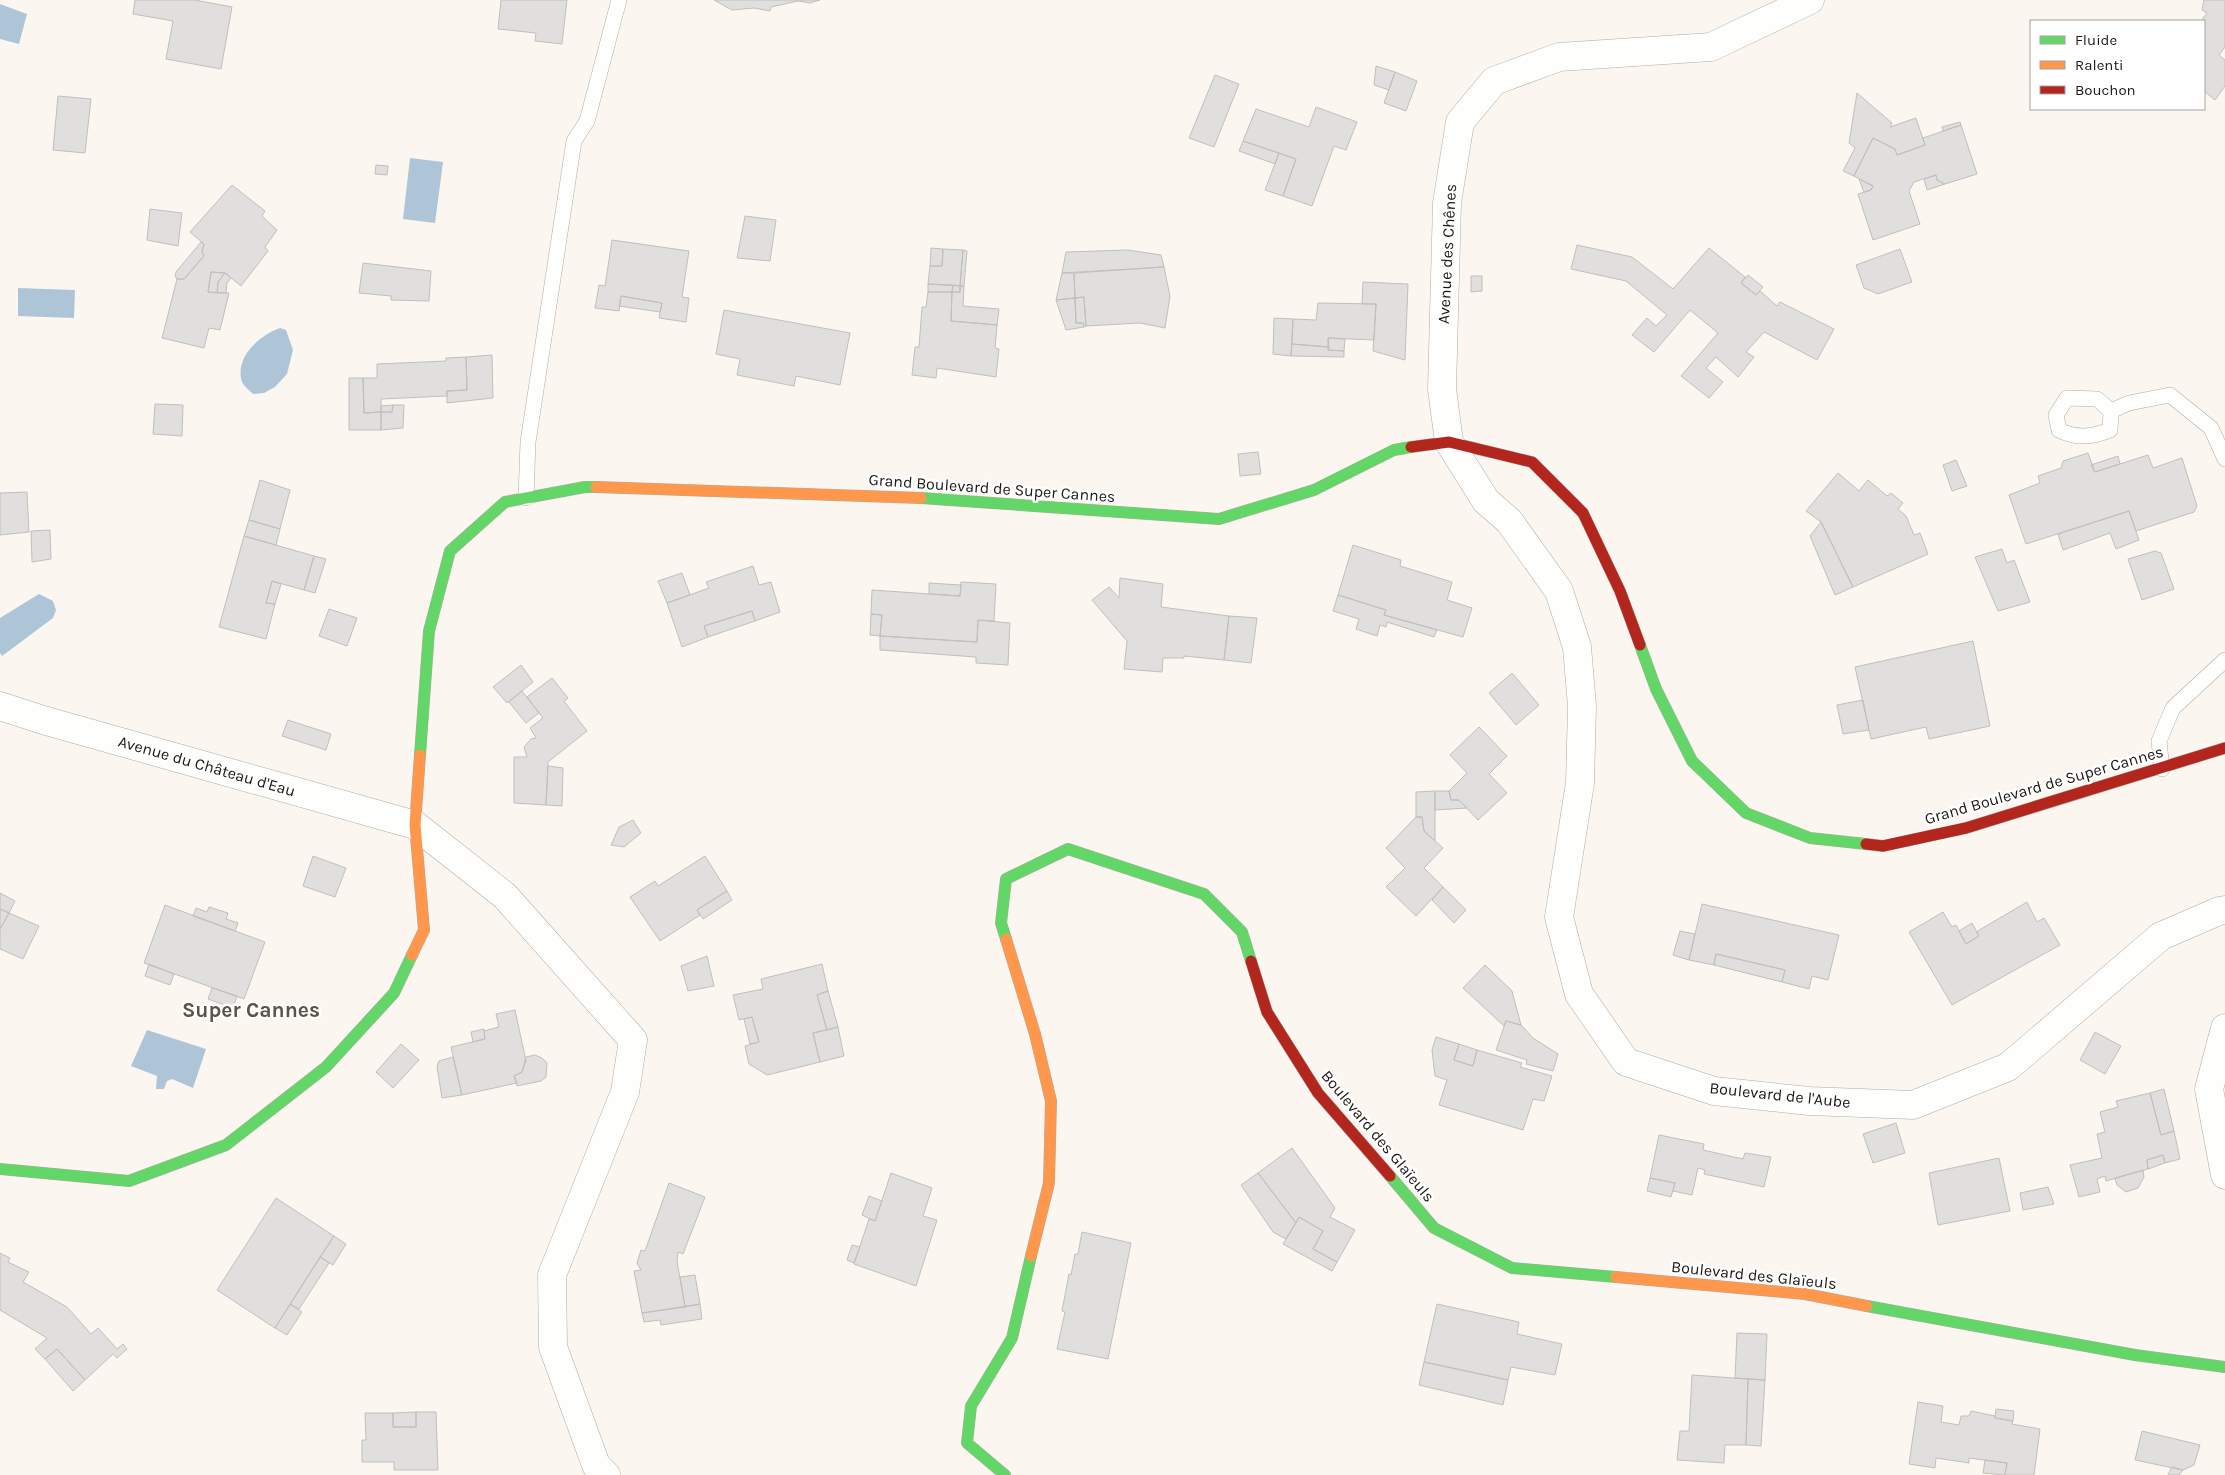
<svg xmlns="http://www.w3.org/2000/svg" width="2225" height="1475" font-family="Karla,sans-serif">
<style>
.water{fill:#adc5d7}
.building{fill:#e1dede;stroke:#c1bebe}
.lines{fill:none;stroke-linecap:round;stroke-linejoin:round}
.lane-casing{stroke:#afaca5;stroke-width:16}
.street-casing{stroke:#afaca5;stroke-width:29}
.fast-casing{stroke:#afaca5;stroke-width:12}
.slow-casing{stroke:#afaca5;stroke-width:12}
.jam-casing{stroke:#afaca5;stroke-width:12}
.lane{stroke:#fefefd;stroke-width:15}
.street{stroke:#fefefd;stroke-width:28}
.fast{stroke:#63d668;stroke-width:11}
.slow{stroke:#ff974d;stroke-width:11}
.jam{stroke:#b3261e;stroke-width:11}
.labels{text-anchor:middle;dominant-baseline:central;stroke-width:5;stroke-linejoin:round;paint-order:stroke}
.street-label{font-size:16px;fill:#1c1812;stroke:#fff}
.district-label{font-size:21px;font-weight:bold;fill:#5c5343;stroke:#fff}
</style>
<rect width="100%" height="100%" fill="#fbf7f0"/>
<path class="water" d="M0,4l27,10 -8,30 -19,-5z
M410,158l33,4 -8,61 -32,-4z
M18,288l57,2 -1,28 -56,-2z
M280,328l6,2 7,20 -6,24 -12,13 -11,6 -11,1c-3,-3 -9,-8 -11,-12 -8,-25 18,-47 38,-54z
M39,594l14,7 3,9 -3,8 -51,38 -2,-3v-35z
M147,1030l59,19 -13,39 -21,-9 -5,2 -3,8h-8l1,-13 -26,-10z"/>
<path class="building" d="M135,0h60l37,7 -11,62 -55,-10 7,-38 -40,-7z
M501,0h66l-5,44 -27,-3 1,-8 -38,-4z
M714,0h106l-10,3 -12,-2 -27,6 -1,4 -16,-3 -22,2z
M2204,0h21v47l-6,8 6,5v26l-10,14 -11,-9v-70h-3l6,-8 -5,-3z
M1376,66l19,6 -6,18 -15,-5z
M1395,72l22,9 -11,30 -22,-8z
M1215,75l24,9 -25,63 -25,-9z
M1857,93l35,30 -2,4 26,-9 9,27 -28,10 -2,-6 -22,-11 -19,38 -11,-5 12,-23 -6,-5z
M58,96l33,3 -6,54 -32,-3z
M1316,107l41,15 -11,28 -12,-4 -22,60 -29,-10 13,-37 -53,-18 13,-32 53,18z
M1960,122l1,3 -18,6 -1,-4z
M1961,125l16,49 -32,10 -8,-4 -1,-5 -22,7 -5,9 11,33 -47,16 -15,-46 13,-4 2,-4 -19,-10 19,-38 22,11 2,6 28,-10 -2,-7z
M1243,141l36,12 -4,11 -36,-13z
M1279,153l17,6 -13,37 -18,-6z
M376,165l12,1 -1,9 -12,-1z
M1936,175l1,5 8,4 -18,6 -3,-11z
M1859,179l14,7 -2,4 -7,2z
M232,185l33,26 -3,5 15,14 -12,17 3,4 -27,35 -16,-13 -14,-1 -3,20 21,1 -9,37 -11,-2 -5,20 -42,-10 15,-59h7l20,-23 -2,-5 2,-7 -14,-12z
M150,209l32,4 -4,33 -31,-6z
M745,216l31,4 -6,41 -33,-3z
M612,240l77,11 -7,46 7,1 -3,24 -27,-4 3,-15 -41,-7 -2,15 -24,-3 4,-23 6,1z
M201,242l3,2 -2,7 2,5 -20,23h-7l-2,-3 1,-4z
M1577,245l55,12 41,32 36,-41 36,29 -4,6 15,12 4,-4 17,15 3,-4 54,27 -17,31 -53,-28 -18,20 8,5 -16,20 -22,-20 -10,11 17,14 -14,16 -28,-22 37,-43 -28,-23 -36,42 -22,-17 15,-17 9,8 11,-11 -41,-34 -55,-12z
M931,248l12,1 -1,17h-12z
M943,249l20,1 -3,36 -32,-2 2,-18h12z
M1900,249l12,33 -34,12 -14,-6 -8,-23z
M963,250l4,1 -3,35h-4z
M1128,250l33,5 3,12 -102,6 4,-21z
M363,263l68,8 -2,30 -38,-1v-4l-32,-3z
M1164,267l6,29 -5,32 -25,-5 -54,3 -2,-29 -9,1 -1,-25z
M211,272l14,1 -7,9 -1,11 -9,-1z
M225,273l6,5 -4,5 -1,10h-9l1,-11z
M1062,273h12l1,25 -19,2z
M1748,275l15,12 -7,8 -15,-12z
M1471,276h11v15l-11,1z
M1363,282l45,2 -3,76 -32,-9 3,-47h-14z
M928,284l25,1 -1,7h-24z
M953,285l7,1v6h-8z
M960,286h4l-1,20 36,3 -2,16 -46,-4 1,-29h8z
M928,292h24l-1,29 46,4 -2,23 4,1 -3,28 -59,-9 -1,10 -24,-3 3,-28h4l3,-40h4z
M621,296l41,7 -2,9 -41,-6z
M1084,297l2,29 -2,1 -1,-4h-7l-1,-25z
M1075,298l1,25h7l1,4 -18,3 -10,-30z
M1318,303l58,1 -2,36 -46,-2 1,9 -37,-3 1,-25 23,1z
M724,310l126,23 -10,52 -44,-9 -2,10 -57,-11 3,-16 -24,-5z
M1274,318l19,1 -2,37 -18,-2z
M1328,338l17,1 -1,12 -16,-1z
M1292,344l37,3 -1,3 16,1v6l-53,-1z
M492,355l1,43 -46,5v-12l20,-1 -1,-33z
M466,357l1,33 -20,1v5l-66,3v13l-17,1 -1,-35h14v-14l69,-3v-3z
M349,378h14l1,35 17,-1v18h-32z
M155,404l28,1 -1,31 -29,-2z
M393,405h11l-1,23 -22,2v-18h11z
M393,405l-1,7h-11v-6z
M1258,452l3,22 -21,2 -2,-22z
M2088,453l7,19 53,-17 5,13 29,-10 15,48 -3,6 -58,19 -7,-20 -103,33 -17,-49 31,-12 -2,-7 23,-8 2,-7z
M2118,456l2,8 -25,8 -4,-7z
M1956,460l11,26 -15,5 -9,-26z
M1838,473l21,18 9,-11 19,16 4,-3 12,10 -5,6 8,7 8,19 6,-2 8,21 -75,33 -32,-65 -15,-11z
M260,480l30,10 -10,39 -31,-9z
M27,492l2,40 -29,3v-42z
M2129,511l10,29 -23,9 -6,-16 -47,17 -5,-16z
M249,520l31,9 -4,16 -32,-9z
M1821,522l32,65 -18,8 -25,-59z
M50,530l1,29 -19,3 -1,-31z
M244,536l70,20 -10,34 -32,-9 -6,22 9,1 -9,35 -47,-12z
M1353,545l48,15 -1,6 52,16 -5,18 25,8 -9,29 -79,-22 2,-5 -48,-15z
M2002,549l5,14 7,-3 16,42 -32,9 -23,-54z
M2155,551l6,2 13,36 -32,11 -14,-41z
M314,556l12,3 -11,34 -11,-3z
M753,566l6,19 12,-3 9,30 -25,9 -3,-10 -48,15 4,11 -26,10 -15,-44 42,-15 -3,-6z
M682,573l8,22 -23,8 -9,-22z
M1120,578l43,6 -2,23 68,9 -5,44 -40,-4v2h-21l-1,14 -38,-3 3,-28 -35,-41 17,-13 10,11z
M272,581l9,3 -6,20 -9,-1z
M961,582l35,2 -2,37 -16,-1 -1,22 -97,-6 2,-21 -11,-1 1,-24 88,6z
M929,583l32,2 -1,11 -31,-2z
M1338,595l48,15 -2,5 53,15 -3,7 -47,-15 -1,5 -6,-2 -3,11 -21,-7 3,-10 -26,-8z
M329,609l28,9 -10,28 -28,-10z
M752,611l3,10 -47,16 -4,-11z
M871,614l11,1 -2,21 -10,-1z
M1229,616l28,2 -6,45 -27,-3z
M978,620l32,3 -2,42 -32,-2v-6l-96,-7v-14l97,6z
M1973,641l17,85 -61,13 -3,-12 -55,12 -16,-72z
M521,665l12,17 -26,21 -14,-16z
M1512,673l27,32 -23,20 -27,-32z
M552,678l16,20 -4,3 23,30 -39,31 -2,43 -32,-2v-46h13l-3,-10 7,-8 5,-1 -6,-10 13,-10 -16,-21z
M522,691l17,22 -13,10 -17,-21z
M1863,700l6,30 -26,4 -6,-29z
M288,720l43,14 -5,16 -44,-14z
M1479,727l28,29 -18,18 18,19 -29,27 -19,-20h-8l-2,-9 18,-18 -17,-18z
M548,766l15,2 -1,38 -16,-1z
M1435,791v50l-11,-10 -2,-14h-6v-25z
M1435,791h14l2,9h8l8,8 -32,2z
M1416,817h6l2,14 19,17 -19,20 19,19 -27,29 -30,-29 19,-19 -19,-20z
M633,820l8,13 -17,14 -13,-2 8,-18z
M313,856l33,12 -11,29 -32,-11z
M705,856l22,35 -30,19 3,5 -40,26 -30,-44 25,-16 3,5z
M1443,887l23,23 -12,13 -22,-23z
M727,891l5,9 -29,19 -6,-9z
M0,893l15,8 -6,12 -9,-4z
M2027,902l10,20 7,-4 16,27 -108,60 -43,-73 34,-20 9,15 4,-2 10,19 13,-8 -3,-4z
M1702,904l137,31 -11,45 -16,-4 -3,13 -27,-7 3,-12 -69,-16 -2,11 -25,-5z
M165,905l100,37 -21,57 -100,-36z
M209,907l19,6 -2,6 12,4 -3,8 -42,-15 3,-8 11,4z
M0,909l9,4 -9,16z
M9,913l30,13 -16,33 -23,-10v-20z
M1972,923l7,13 -13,8 -7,-13z
M1680,931l15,3 -6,26 -16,-5z
M1716,954l69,16 -3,12 -68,-17z
M707,956l7,30 -26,5 -7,-25z
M149,964l25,10 -4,11 -25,-9z
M822,964l6,27 -11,4 10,35 -14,3 7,29 -53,13 -18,-11 -4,-18 14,-4 -7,-25 -13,3 -6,-25 30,-6 -2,-10z
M1485,965l27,26 9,34 -15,-4 -2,5 -41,-38z
M212,988l25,8 -4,12 -25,-9z
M828,991l10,36 -11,3 -10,-35z
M515,1010l11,51 -4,11 -8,4 3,7 -55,12 -11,-48 34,-8 -1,-8 15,-4 -3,-13z
M752,1017l7,25 -9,2 -6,-25z
M1506,1021l15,4 12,13 25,16 -5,17 -27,-7 1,-4 -31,-10z
M838,1027l6,29 -24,6 -7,-29z
M484,1029l1,10 -12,3 -2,-10z
M2095,1032l26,14 -16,28 -25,-14z
M1436,1037l23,7 -5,16 19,6 4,-16 45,13 -2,4 32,9 -8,25 -11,-2 -10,31 -84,-25 8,-25 -12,-4 -3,-26z
M401,1044l18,16 -26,28 -17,-16z
M1459,1044l18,6 -4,16 -19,-6z
M535,1055l7,3 5,5 -1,14 -5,4 -24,5 -3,-10 8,-4 4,-15z
M453,1057l9,38 -20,3 -5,-31 2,-6z
M2164,1089l10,42 -13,4 -11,-42z
M2150,1093l11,42 13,-4 6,28 -15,4 -2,-8 -16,5 1,9 -42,12 -1,-5 -8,3 3,13 -21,5 -9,-32 32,-7 -5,-24 8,-2 -5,-20 18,-5 -2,-6z
M1896,1123l9,30 -32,10 -10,-29z
M1659,1135l45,9 -1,6 40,9 2,-6 26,4 -7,30 -60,-13 1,-4 -7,-2 -6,27 -19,-4 2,-8 -25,-5z
M1292,1148l43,60 -5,9 25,13 -18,32 -24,-13 10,-18 -24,-14 -3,6 -38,-50z
M2163,1155l2,8 -17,6 -1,-9z
M1999,1158l11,53 -72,14 -9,-52z
M2143,1170l1,7 -6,11 -12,4 -9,-7 -2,-7z
M891,1173l41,15 -9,28 14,4 -21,66 -62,-22 15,-45 6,2z
M1258,1173l38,50 -10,16 -13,-7 -32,-47z
M1650,1178l25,5 -4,14 -24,-6z
M669,1183l36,14 -22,57 -5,-2 -1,9 8,46 -43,6 -8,-42 7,-1 -4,-7 4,-13 4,1z
M2048,1187l6,17 -31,6 -3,-17z
M869,1196l13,5 -7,20 -13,-6z
M276,1198l58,38 -59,92 -58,-38z
M1299,1217l24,14 -10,18 24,13 -5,9 -49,-27z
M1082,1232l49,11 -23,116 -51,-10 8,-37 -3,-1 7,-37 2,1 4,-21h3z
M334,1236l12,8 -13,21 -13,-8z
M852,1245l8,2 -6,16 -7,-3z
M0,1253l10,5 -2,4 21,10 -6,10 44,25 24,27 7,-6 19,21 6,-5 4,5 -10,9 -4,-4 -28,26 -28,-31 -12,10 -10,-10 12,-11 -47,-28z
M320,1257l9,6 -30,46 -9,-5z
M695,1275l5,29 -15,3 -5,-30z
M290,1304l12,8 -15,23 -12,-7z
M700,1304l2,15 -41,6 -1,-5 -16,2 -2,-9z
M1437,1304l82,18 -2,12 45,10 -7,31 -44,-8 -3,13 -84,-18z
M1737,1333l30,1 -2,46 -30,-2z
M57,1349l28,31 -12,11 -28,-32z
M1424,1362l84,18 -5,25 -84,-20z
M1692,1375l56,4 -2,66h-21l-1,18 -47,-3 3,-29h9z
M1748,1379l17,1 -4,66 -15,-1z
M1918,1402l25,4 -2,16 18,3 2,-9h8l2,-5 24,5v2l18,3 -1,3 28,5 -6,46h-29l2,-12 -38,-5v5l-33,-5 -1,10 -26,-4z
M1996,1409l18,2 -1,10 -18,-3z
M416,1412h20l2,58h-44v-8h-32v-22h4l-1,-27h28v14h23z
M416,1412v15h-23v-14z
M2142,1431l58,14 -6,20 -11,5 -48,-10z
M1985,1460l22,3 -2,12 -22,-2z
M2172,1467l11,3 -4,5h-11z"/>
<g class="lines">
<defs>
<path id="lane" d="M2067,398l30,1 14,12 -1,19c-18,7 -33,9 -51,0l-3,-15z
M2111,411l18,-8 41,-8 41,33 14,31
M526,498l2,-56 46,-301 13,-20 32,-121
M2162,769l-3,-28 14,-33 52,-48"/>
<path id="street" d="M1810,0l-99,47 -152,10 -65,24 -34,41 -13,81 -5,186 7,53 37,59 23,20 50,70 18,56 5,59 -2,77 -21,134 20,77 47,68 88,29 95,10 104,4 95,-38 153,-131 58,-25 6,-1
M0,706l43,14 372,105 90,71 128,144 -8,52 -73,183 1,72 43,118 10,10
M2225,1028l-16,61 16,86"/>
<path id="fast" d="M921,498l298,21 95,-29 80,-40 17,-3
M1640,645l16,44 36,72 54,52 64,25 56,6
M420,755l9,-124 21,-80 55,-49 80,-15h11
M1006,939l-5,-16 5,-44 62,-30 136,45 38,38 9,29
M0,1169l129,12 97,-36 100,-78 68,-74 18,-38
M1390,1176l44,52 78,40 104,9
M1867,1306l268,49 90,12
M1005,1475l-38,-32 4,-37 41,-68 19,-82"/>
<path id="slow" d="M596,487l325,11
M1006,939l29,95 16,67 -2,82 -18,73
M412,955l12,-25 -9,-105 5,-70
M1616,1277l189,17 62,12"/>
<path id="jam" d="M1411,447l38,-5 83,20 51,51 37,78 20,54
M1866,844l17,2 83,-18 259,-80
M1251,961l16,51 51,81 72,83"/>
</defs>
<use href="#lane" class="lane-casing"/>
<use href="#street" class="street-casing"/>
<use href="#fast" class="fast-casing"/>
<use href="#slow" class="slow-casing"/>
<use href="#jam" class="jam-casing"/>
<use href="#lane" class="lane"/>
<use href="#street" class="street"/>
<use href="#fast" class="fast"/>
<use href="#slow" class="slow"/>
<use href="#jam" class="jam"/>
</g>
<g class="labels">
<g class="street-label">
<text transform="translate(1447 254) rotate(-87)">Avenue des Chênes</text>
<text transform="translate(992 488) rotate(4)">Grand Boulevard de Super Cannes</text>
<text transform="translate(207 766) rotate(16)">Avenue du Château d'Eau</text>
<text transform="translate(2044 785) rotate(-16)">Grand Boulevard de Super Cannes</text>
<text transform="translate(1780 1095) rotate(6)">Boulevard de l'Aube</text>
<text transform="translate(1378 1136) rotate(50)">Boulevard des Glaïeuls</text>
<text transform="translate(1754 1275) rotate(6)">Boulevard des Glaïeuls</text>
</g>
<g class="district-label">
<text x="251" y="1010">Super Cannes</text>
</g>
</g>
<rect x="2030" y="20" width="175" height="90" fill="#ffffff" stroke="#a4a3a0"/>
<rect x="2040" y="36" width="25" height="8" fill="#63d668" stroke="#a4a3a0"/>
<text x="2075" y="45" font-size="15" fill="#1c1812">Fluide</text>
<rect x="2040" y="61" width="25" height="8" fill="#ff974d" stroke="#a4a3a0"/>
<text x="2075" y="70" font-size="15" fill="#1c1812">Ralenti</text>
<rect x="2040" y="86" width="25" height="8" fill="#b3261e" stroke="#a4a3a0"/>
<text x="2075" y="95" font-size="15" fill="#1c1812">Bouchon</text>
</svg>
